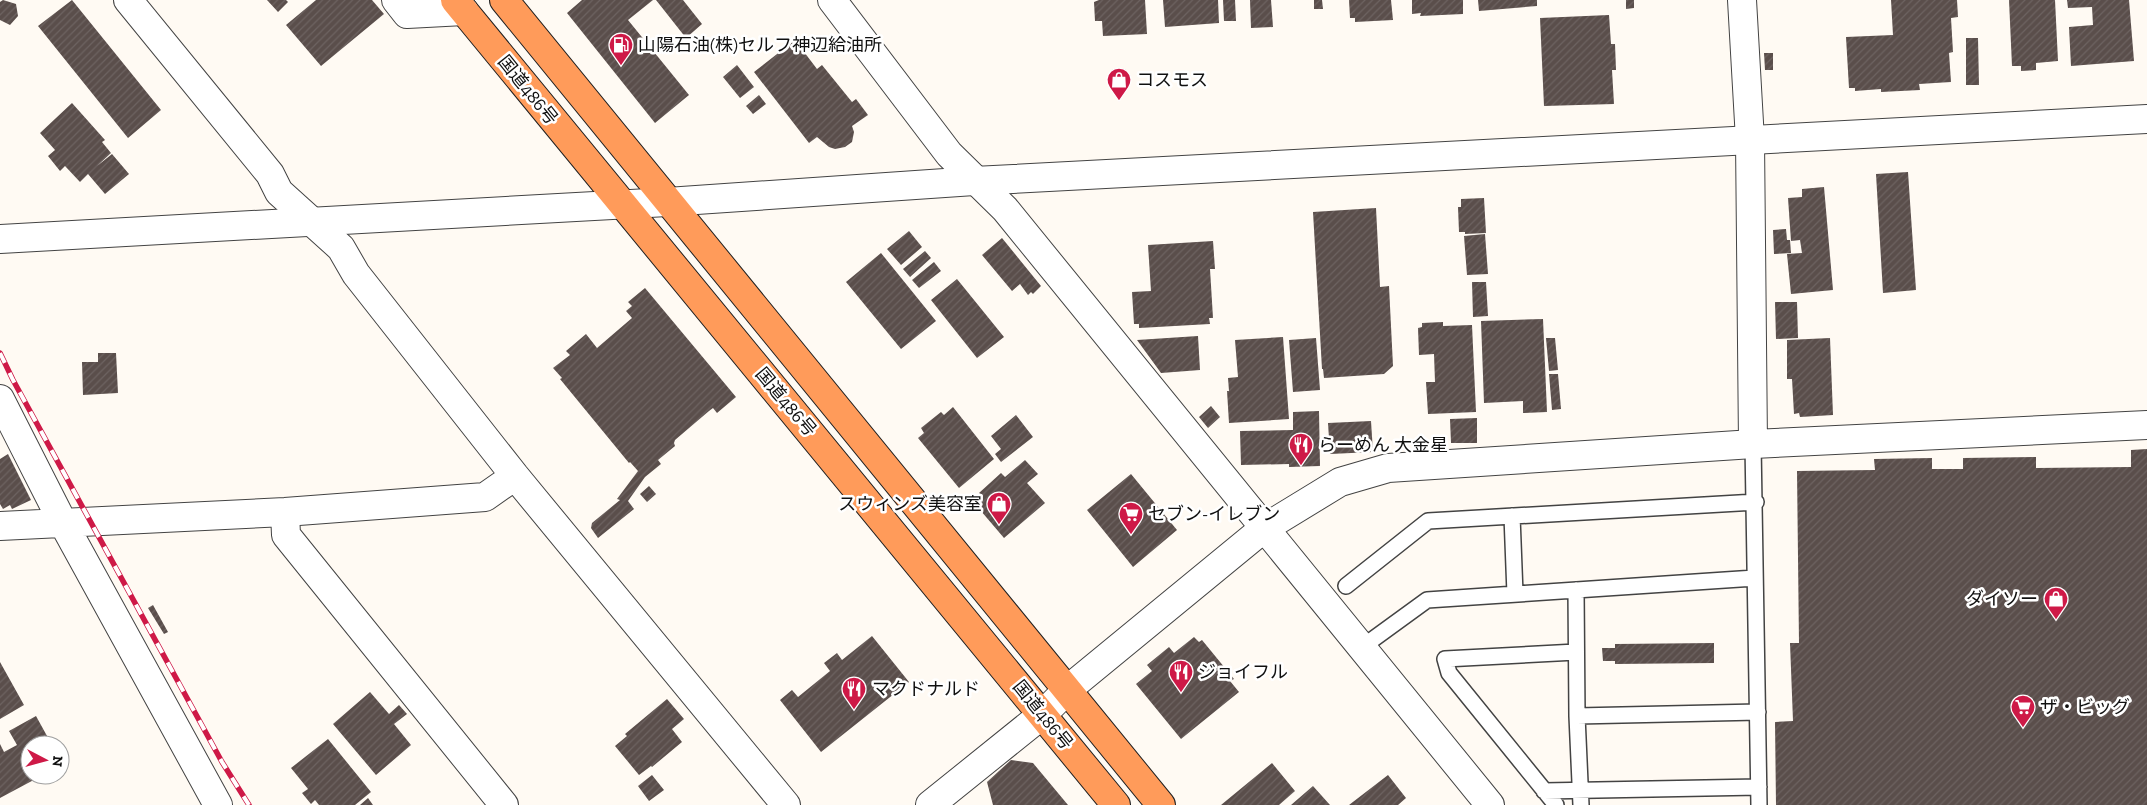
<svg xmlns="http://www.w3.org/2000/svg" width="2147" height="805" font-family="'Zilla Slab','Noto Sans JP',serif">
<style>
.building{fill:url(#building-hatch)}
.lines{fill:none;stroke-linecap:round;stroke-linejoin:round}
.service-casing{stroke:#434343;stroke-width:18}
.minor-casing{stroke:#434343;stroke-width:30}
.tertiary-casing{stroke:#434343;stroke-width:30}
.trunk-casing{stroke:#212121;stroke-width:30}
.service{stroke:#fff;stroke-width:15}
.minor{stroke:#fff;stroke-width:28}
.tertiary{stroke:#fff;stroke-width:28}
.trunk{stroke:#ff9b5a;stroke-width:28}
.rail-casing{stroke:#ce1947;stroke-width:5.5}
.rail{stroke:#fff;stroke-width:4;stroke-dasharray:11;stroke-linecap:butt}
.labels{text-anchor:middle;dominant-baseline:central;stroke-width:5;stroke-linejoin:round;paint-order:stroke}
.poi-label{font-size:18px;fill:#101010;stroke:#fff;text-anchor:start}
.street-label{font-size:18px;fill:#101010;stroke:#fff}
</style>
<defs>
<pattern id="building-hatch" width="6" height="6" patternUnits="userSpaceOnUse" patternTransform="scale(1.25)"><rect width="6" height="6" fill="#5a4e4b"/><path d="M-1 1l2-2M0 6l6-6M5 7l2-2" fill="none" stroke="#6d6361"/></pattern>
</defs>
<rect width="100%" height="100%" fill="#fffaf3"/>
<path class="building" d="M3,0l13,4 2,12 -8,9 -10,-5v-18z
M72,0l89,110 -33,28 -90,-112z
M267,0h19l2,2 -10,10z
M316,0h56l12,14 -63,52 -35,-41z
M582,0h71l-25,20 61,75 -34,28 -88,-110z
M656,0h27l19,24 -16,14z
M1099,0h46l2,34 -44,2 -1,-15h-7l-1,-19z
M1163,0h55l1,23 -54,4z
M1223,0h12l1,21h-12z
M1250,0h21l2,27 -22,1z
M1314,0h8l1,9h-9z
M1349,0h42l2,20 -38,2v-4h-5z
M1412,0h51v14l-43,2 1,-3 -9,1z
M1478,0h59v6l-58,5z
M1626,0h8v8l-8,1z
M1891,0h66l1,17 -7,1 2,34 -4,1 2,29 -32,2 1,6 -39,2v-3l-26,2v-3h-6l-3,-51 47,-2z
M2009,0h46l3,61 -22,2v7l-15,1v-5h-9z
M2067,0h62l5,61 -63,5 -2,-39 24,-2 -1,-18 -24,1z
M1609,15l2,29h4l1,26h-4l2,34 -70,2 -4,-88z
M1966,38h12l1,47h-13z
M795,40l22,29 5,-4 30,37 4,-3 12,16 -16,11 2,6 -2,10 -7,5 -10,2 -6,-2 -12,-10 -8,6 -55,-71z
M1764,53h9v17h-8z
M737,65l17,22 -14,11 -17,-21z
M759,95l7,9 -13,10 -7,-8z
M72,103l33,37 -3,2 9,11 -14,13 15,-12 17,20 -24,20 -17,-20 -8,8 -15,-16 -5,5 -12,-15 7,-6 -15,-17z
M1908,172l8,118 -33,3 -7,-119z
M1824,187l9,103 -42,4 -4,-40 15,-1 -2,-13 -9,1 -3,-43 14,-1v-8z
M1484,198l2,35 -21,1v-2h-6l-1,-25h3v-8z
M1376,208l4,79 9,-1 4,80 -9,8 -60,4 -1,-9h-1l-9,-157z
M1786,229l1,11h3l1,13 -17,1 -1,-24z
M909,231l13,16 -21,18 -14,-16z
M1485,234l3,40 -21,1 -3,-39z
M1002,238l39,48 -8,8 -2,-2 -3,3 -8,-11 -8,7 -30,-36z
M1213,241l2,28h-5l3,49h-4l1,6 -71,4v-4h-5l-2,-32 19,-1 -3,-46z
M925,251l6,7 -21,19 -7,-8z
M881,253l55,68 -35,28 -55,-67z
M934,262l7,9 -22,17 -7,-8z
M957,279l47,58 -27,21 -46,-58z
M1472,282h14l2,34 -15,1z
M645,288l91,109 -19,16 -4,-5 -4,3 -34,29 -1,3 1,3 -17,14 3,4 -16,13 -17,24 6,8 -36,29 -7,-10 1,-5 28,-23 -3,-1 21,-28 -8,-9 -1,1 -69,-84 2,-1 -9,-10 17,-13 -4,-4 20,-17 11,14 35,-30 -6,-7 6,-5 -4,-4z
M1775,302h22l1,36 -22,1z
M1543,319l4,93 -24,1v-12l-39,2 -3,-82z
M1443,322v4l29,-1 4,87 -48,2 -2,-32h9l-1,-28 -15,1 -1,-27 4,-1v-4z
M1198,336l2,34 -39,3 -24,-33z
M1283,337l6,82 -60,4 -2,-32h2l-1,-13 10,-1 -3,-37z
M1316,338l4,52 -27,2 -4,-52z
M1546,338h9l3,32 -9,1z
M1830,338l3,77 -33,2 -1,-4 -5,1 -2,-35h-5v-39z
M98,353h18l2,40 -35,2 -1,-33h16z
M1549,374h9l3,35 -9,1z
M1211,406l9,11 -12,11 -9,-11z
M953,407l41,52 -35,29 -41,-50 6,-5 -3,-5 20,-16 3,3z
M1319,411l1,55 -31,1v-3l-48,1 -1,-34 53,-1v-18z
M1016,415l17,22 -32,25 -6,-8 6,-5 -10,-13z
M1477,418v25h-26l-1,-24z
M1371,421l2,31 -43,2 -2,-31z
M2147,449v356h-371l-1,-83 18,-1 -3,-78h9l-2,-172 78,-1 -1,-11 58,-1v11h31v-11l73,-1v11l95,-1v-17z
M8,454l23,46 -19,9 -2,-4 -7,4 -3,-5v-45z
M1025,460l13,14 -11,9 18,20 -41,35 -29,-34 8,-8 -4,-3 22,-20 4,4z
M1131,474l46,56 -44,37 -46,-57z
M649,486l7,8 -9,8 -7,-8z
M153,605l15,27 -4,2 -16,-26z
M872,636l37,46 -88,70 -41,-52 12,-10 6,7 32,-26 -6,-8 13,-10 5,7z
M1194,637l5,5 3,-2 32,39 -4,2 9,11 -58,47 -45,-55 16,-13 -5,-6 22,-18 5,6z
M1714,643v20l-99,1v-3h-12l-1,-13h13v-4z
M0,662l24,43 -24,14z
M370,692l19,22 10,-9 8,9 -13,10 17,21 -35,30 -43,-51z
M667,699l17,20 -12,10 10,13 -30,25 -1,-1 -12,9 -24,-29 12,-10 -2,-2z
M36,716l16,29h-22v30h13l-43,23v-54l4,8 13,-7 -8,-14z
M328,739l43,53 -16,13h-36l-4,-5 -4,4 -9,-11 6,-4 -17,-21z
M1011,760l22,3 35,42h-75l-6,-23z
M1272,763l23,28 -16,14h-58z
M652,775l12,15 -15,11 -11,-15z
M1388,775l18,23 -8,7h-49z
M1313,786l17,19h-39z
M368,798l5,7h-13z"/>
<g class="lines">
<defs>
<path id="service" d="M1753,444l6,361
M1512,516l3,78
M1346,586l82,-65 328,-19
M1576,590l1,126 4,89
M1361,648l66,-48 328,-22
M1577,716l181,-4
M1544,791l215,-4
M1556,805l-107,-132 -4,-14 131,-7"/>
<path id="minor" d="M128,0l142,174 9,18 62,56 15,26 159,202 271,329
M396,0l11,14 57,-3
M832,0l117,154 56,55 485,596
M1742,0l8,140 3,304
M0,399l62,122 156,284
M285,512l1,23 218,270
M0,526l285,-14 200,-15 30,-21
M930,805l113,-91 24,-24 196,-161 77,-47 48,-14 365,-24 394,-19"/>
<path id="tertiary" d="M0,239l667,-37 307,-21 1173,-62"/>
<path id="trunk" d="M455,0l661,805
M504,0l657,805"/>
</defs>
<use href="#service" class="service-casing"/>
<use href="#minor" class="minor-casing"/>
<use href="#tertiary" class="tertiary-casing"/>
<use href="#trunk" class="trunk-casing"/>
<use href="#service" class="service"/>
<use href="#minor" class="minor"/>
<use href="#tertiary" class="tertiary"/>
<use href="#trunk" class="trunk"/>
<defs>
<path id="rail" d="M0,353l13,27 209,382 27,43"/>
</defs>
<use href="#rail" class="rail-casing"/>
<use href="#rail" class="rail"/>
</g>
<defs>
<symbol id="fuel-pin" viewBox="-11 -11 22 30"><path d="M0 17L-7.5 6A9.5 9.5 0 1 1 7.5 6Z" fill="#ce1947" stroke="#fff"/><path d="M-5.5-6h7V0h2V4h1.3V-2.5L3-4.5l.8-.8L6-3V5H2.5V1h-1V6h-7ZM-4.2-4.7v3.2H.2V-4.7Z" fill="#fff"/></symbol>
<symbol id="shop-pin" viewBox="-11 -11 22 30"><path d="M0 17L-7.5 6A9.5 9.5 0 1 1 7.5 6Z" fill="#ce1947" stroke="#fff"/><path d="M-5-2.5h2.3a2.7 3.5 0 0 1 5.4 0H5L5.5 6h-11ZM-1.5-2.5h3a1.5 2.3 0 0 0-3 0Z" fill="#fff"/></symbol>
<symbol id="restaurant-pin" viewBox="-11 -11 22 30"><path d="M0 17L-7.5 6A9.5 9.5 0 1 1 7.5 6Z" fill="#ce1947" stroke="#fff"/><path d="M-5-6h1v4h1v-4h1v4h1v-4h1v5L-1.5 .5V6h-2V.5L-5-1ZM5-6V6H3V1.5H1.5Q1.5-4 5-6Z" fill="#fff"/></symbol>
<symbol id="supermarket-pin" viewBox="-11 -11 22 30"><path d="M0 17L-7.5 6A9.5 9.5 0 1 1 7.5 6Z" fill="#ce1947" stroke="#fff"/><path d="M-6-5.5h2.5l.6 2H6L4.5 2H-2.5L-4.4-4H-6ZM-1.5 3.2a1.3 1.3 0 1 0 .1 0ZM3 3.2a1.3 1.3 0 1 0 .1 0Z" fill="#fff"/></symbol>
</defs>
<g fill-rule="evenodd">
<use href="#fuel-pin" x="607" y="31" width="28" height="38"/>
<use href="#shop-pin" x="1105" y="66" width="28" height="38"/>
<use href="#restaurant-pin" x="1287" y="431" width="28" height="38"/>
<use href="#shop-pin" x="985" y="490" width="28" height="38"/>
<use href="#supermarket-pin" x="1117" y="500" width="28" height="38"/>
<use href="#shop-pin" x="2042" y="585" width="28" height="38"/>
<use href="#restaurant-pin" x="1167" y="658" width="28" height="38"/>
<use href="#restaurant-pin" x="840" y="675" width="28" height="38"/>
<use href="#supermarket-pin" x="2009" y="693" width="28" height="38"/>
</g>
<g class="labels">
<g class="poi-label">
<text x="638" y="45">山陽石油(株)セルフ神辺給油所</text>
<text x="1136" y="80">コスモス</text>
<text x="1318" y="445">らーめん 大金星</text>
<text x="982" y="504" text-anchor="end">スウィンズ美容室</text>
<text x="1148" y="514">セブン-イレブン</text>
<text x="2038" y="599" text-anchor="end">ダイソー</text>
<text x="1198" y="672">ジョイフル</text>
<text x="872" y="689">マクドナルド</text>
<text x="2040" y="707">ザ・ビッグ</text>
</g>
<g class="street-label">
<text transform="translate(528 90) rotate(51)">国道486号</text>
<text transform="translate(786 402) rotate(50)">国道486号</text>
<text transform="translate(1043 715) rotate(51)">国道486号</text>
</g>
</g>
<g transform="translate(45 760) rotate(96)"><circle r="24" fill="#ffffff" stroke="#9f9f9f"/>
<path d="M0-4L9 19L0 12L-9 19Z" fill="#ce1947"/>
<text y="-8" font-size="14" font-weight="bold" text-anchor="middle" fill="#101010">N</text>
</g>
</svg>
